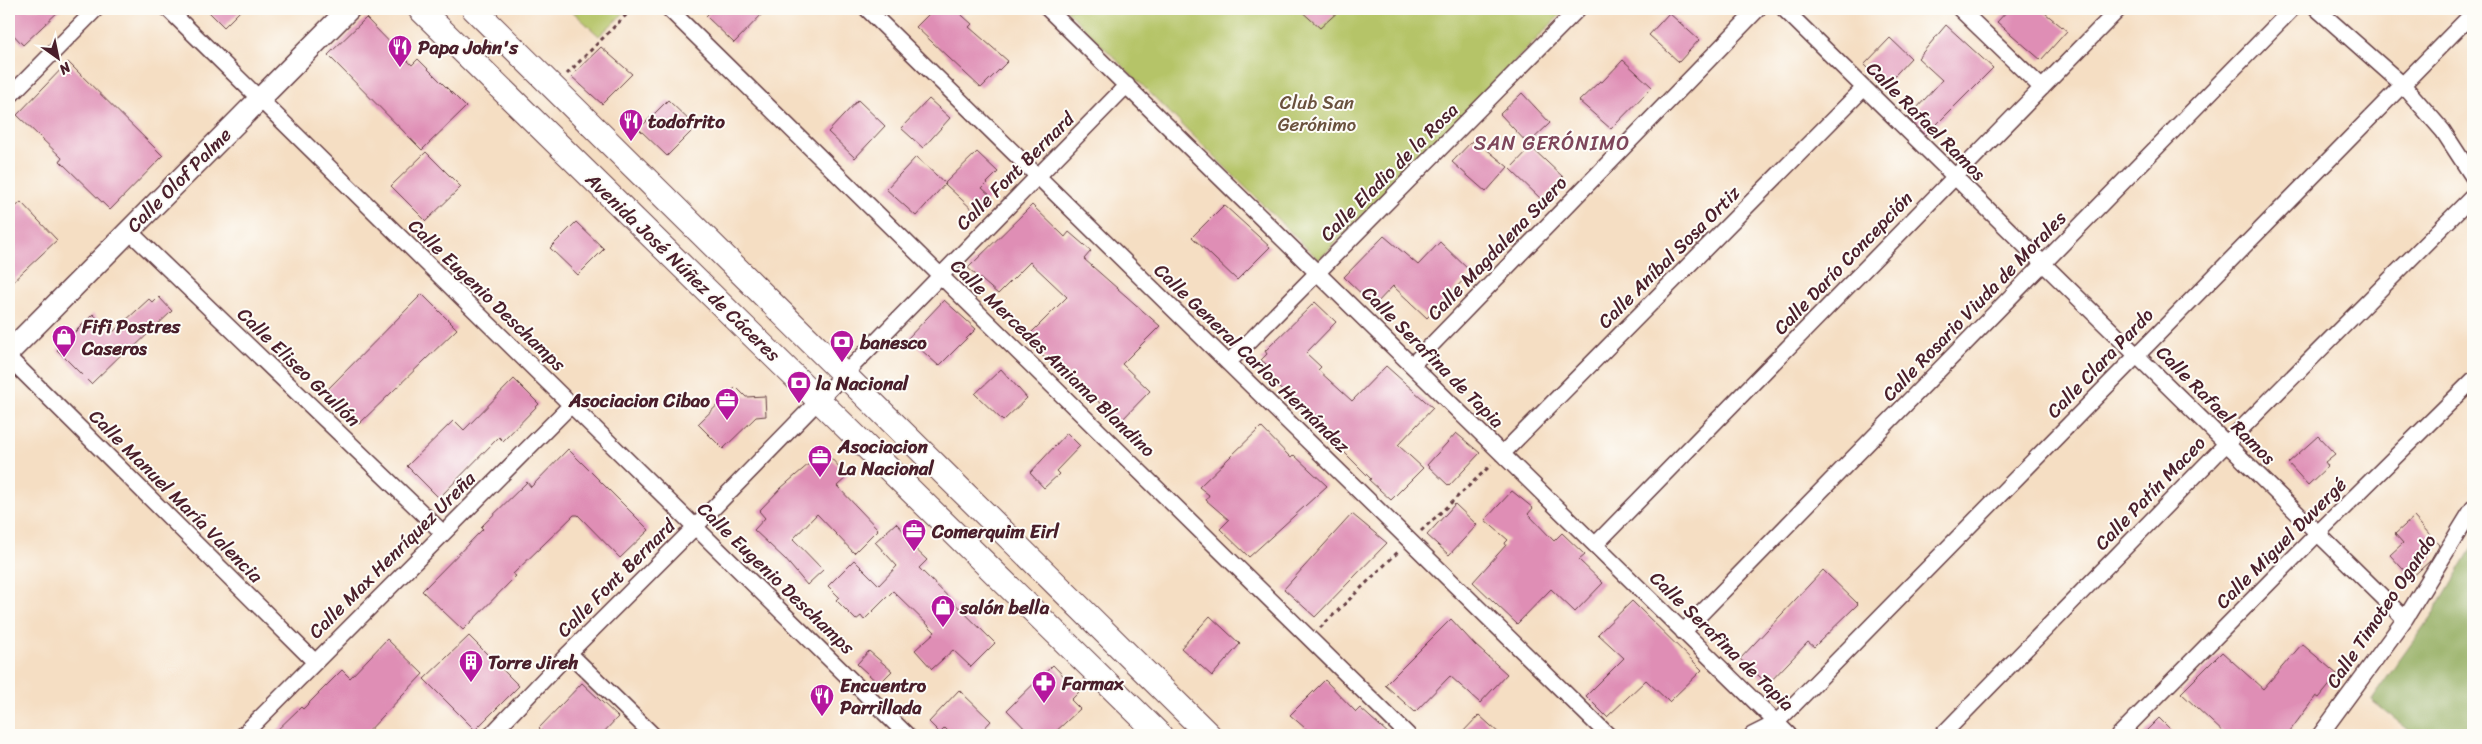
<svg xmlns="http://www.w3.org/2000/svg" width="2482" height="744" font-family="Sriracha,sans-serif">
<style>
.green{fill:#b5c467;stroke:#807249}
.forest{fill:#90aa5c;stroke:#6d6444}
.building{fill:#df8eb5}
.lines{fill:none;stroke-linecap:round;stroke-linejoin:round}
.street-casing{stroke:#643c42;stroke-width:18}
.secondary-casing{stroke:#643c42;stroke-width:24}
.primary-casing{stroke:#643c42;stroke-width:26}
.path{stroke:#643c42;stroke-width:3;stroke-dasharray:4 4;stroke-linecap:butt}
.street{stroke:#fff;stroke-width:15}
.secondary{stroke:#fff;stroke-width:21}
.primary{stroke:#fff;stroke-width:24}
.labels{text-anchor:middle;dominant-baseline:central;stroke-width:4;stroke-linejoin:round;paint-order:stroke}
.poi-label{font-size:19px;font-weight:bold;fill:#4a1f2b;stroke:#fdfcf7;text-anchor:start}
.park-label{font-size:19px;fill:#6a513d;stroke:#fdfcf7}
.street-label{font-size:19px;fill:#4a1f2b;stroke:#fdfcf7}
.neighbourhood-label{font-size:20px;letter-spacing:1px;fill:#7e465b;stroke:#fdfcf7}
</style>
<rect width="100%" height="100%" fill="#fdfcf7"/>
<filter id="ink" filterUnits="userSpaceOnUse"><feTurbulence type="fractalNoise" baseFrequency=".02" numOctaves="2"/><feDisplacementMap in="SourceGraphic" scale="10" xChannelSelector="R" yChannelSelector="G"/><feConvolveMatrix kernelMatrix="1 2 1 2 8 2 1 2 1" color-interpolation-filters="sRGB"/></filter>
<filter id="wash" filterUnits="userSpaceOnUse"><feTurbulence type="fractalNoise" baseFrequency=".0096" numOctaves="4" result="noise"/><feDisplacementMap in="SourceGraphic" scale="20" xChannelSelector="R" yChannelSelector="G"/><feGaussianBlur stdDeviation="1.12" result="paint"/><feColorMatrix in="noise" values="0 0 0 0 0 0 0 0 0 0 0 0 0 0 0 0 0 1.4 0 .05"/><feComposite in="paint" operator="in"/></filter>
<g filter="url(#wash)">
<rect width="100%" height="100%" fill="#f5dec3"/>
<path class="green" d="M570,9h54l2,2 -27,25z
M1065,9h501l-247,251z"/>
<path class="forest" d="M2473,546v189h-58l-44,-35 63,-88z"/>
<g id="blocks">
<path class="building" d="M9,9h52l-38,36 -14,-15z
M206,9h36l-18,18z
M713,9h54l-33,34 -28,-27z
M934,9h21l17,15 -3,3 39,34 -27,27 -65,-61z
M1299,9h42l-21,19z
M2009,9h31l27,22 -26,29 -44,-38z
M1669,13l30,27 -20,22 -30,-27z
M366,18l46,47 6,-6 48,48 -44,43 -94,-95z
M1946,25l47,43 -67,67 -18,-17 34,-38 -24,-22z
M1890,38l21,20 -26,28 -21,-21z
M601,47l31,27 -30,30 -31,-28z
M1623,60l29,27 -41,42 -32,-28 21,-20 2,1z
M68,62l95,94 -53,54 -50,-49 2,-3 -45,-43z
M1522,93l28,30 -22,21 -28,-30z
M929,99l21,19 -27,30 -22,-20z
M668,100l28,27 -29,29 -28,-27z
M858,100l27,26 -30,32 -27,-26z
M1474,139l34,28 -22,25 -34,-30z
M1531,147l32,30 -21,23 -32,-31z
M426,152l35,35 -35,34 -35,-35z
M977,152l21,20 -16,16 10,9 -17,15 -30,-28 -29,32 -30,-27 30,-32 29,26z
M21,202l36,38 -48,45v-72z
M1032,205l33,32 4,-5 22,19 -7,8 76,67 -38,38 28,27 -31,32 -29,-30 -2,1 -28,-27 -3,3 -32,-31 42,-42 -37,-35 -32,32 -30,-26z
M1224,205l46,42 -33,33 -45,-43z
M576,222l28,27 -26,26 -28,-27z
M1384,236l34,29 22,-23 31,30 -44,46 -34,-32 -19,20 -30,-29z
M422,294l35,35 -98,95 -33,-33z
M159,297l13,14 -40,38 -2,-3 -39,38 -34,-34 36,-36 19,19 37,-34 4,4z
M944,300l32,29 -37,37 -31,-28z
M1315,302l21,20 -30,31 15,14 -3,3 34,31 34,-35 47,42 -35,37 25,23 -32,32 -22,-20 2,-1 -48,-48 2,-2 -48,-43 -16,-18 5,-4 -5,-4 6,-6 -2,-3z
M1001,369l26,29 -24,23 -28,-27z
M514,379l25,25 -36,37 -4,-4 -60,61 -32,-32 47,-46 10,10z
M736,387l10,10 19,-1 1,20 -10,1 -33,32 -25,-25z
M1261,427l30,31 3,-3 33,31 -78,71 -29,-28 9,-9 -23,-20 3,-5 -10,-8z
M1067,433l13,13 -24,25 3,3 -15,14 -14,-15z
M1456,433l24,20 -31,33 -22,-21z
M2318,436l17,18 -10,8 3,4 -20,19 -20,-22z
M568,449l81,81 -29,28 -42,-43h-4l-61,59 3,2 -53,54 -41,-39 61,-62 -2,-2 46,-45 4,5z
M824,451l24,25 -11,10 41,43 -24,24 -37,-39 -24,25 30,31 -16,15 -22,-26 -31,-29 11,-12 -6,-7 22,-23z
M1512,491l21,17 -5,6 26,27 8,-8 23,22 -6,5 24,23 -28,29 -24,-23 -34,35 -44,-42 33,-37 -1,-2 3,-3 -23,-20z
M1455,504l22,21 -28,30 -22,-20z
M1352,514l35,29 -72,74 -31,-28z
M2414,517l25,28 -9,16 -19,17 -21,-23 13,-12 -8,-9z
M896,523l17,18 -3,3 17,16 -8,8 76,75 -24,24 -18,-17 -21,19 -17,-19 20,-18 -42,-41 -29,29 -3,-4 -5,4 -20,-20 3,-3 -11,-11 26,-26 25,25 18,-19 -22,-24z
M1823,570l35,34 -44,43 -6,-5 -40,42 -28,-25z
M1632,601l70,69 -33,32 -23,-22 -39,37 -21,-21 38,-38 -26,-24z
M1210,616l30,28 -28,32 -31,-28z
M1451,619l24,26 32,29 -27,29 -30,-27 -35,36 -30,-27z
M469,636l50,50 -44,44 -51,-51z
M387,639l36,35 -58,61h-93l29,-28 2,2 39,-39 8,8z
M2302,644l36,31 -19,23 -3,-2 -29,39h-61l-45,-42 41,-41 41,37z
M869,651l23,20 -13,13 -22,-20z
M1053,665l26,27 -8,8 9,9 -28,26h-21l-24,-25z
M1325,680l31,32 4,-4 30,27h-77l-23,-20z
M582,683l36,34 -17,18h-55l-7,-7z
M959,690l32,31 -13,14h-26l-7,-7 -5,5 -11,-11z
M1479,715l22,20h-41z
M2159,718l17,17h-34z"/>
</g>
</g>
<g filter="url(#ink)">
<use href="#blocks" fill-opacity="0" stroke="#643c42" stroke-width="1"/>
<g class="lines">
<defs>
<path id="street" d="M168,9l739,726
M669,9l739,726
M867,9l741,726
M1048,9l741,726
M1784,9l621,610
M1960,9l82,79
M2317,9l86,76 40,46 30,46
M9,97l87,-88
M128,230l314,302
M9,358l306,304
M1228,363l350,-354
M1412,365l346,-356
M1502,454l362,-366
M1595,545l524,-536
M1683,632l609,-623
M569,653l84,82
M243,735l328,-330
M491,735l78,-82 126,-126 432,-442
M1752,735l24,-12 697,-710
M1942,735l285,-292 246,-247
M2119,735l199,-202 155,-153
M2320,735l85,-116 68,-111"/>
<path id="secondary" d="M9,352l340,-343"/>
<path id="primary" d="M420,9l740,726
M474,9l735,726"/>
</defs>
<use href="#street" class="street-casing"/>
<use href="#secondary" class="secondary-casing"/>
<use href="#primary" class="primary-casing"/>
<path class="path" d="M567,74l65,-65
M1421,531l70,-66
M1320,628l78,-76"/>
<use href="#street" class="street"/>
<use href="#secondary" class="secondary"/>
<use href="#primary" class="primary"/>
</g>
</g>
<defs>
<symbol id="restaurant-pin" viewBox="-11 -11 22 30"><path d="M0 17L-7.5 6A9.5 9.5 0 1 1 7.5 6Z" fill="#b5179e" stroke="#fdfcf7"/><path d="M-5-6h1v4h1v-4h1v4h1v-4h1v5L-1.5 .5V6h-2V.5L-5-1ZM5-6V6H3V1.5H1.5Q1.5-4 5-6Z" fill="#fff"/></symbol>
<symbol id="shop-pin" viewBox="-11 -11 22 30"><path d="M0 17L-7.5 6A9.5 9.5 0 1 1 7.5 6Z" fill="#b5179e" stroke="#fdfcf7"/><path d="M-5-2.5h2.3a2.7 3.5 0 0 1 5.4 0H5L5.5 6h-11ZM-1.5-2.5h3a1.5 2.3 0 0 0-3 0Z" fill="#fff"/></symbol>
<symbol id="bank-pin" viewBox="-11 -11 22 30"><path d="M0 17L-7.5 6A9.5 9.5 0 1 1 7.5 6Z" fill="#b5179e" stroke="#fdfcf7"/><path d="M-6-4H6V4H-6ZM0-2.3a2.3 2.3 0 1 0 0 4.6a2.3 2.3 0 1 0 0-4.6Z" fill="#fff"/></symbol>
<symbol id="office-pin" viewBox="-11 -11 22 30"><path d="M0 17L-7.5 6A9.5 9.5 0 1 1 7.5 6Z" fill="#b5179e" stroke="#fdfcf7"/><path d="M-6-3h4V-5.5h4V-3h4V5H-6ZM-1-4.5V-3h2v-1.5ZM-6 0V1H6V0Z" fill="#fff"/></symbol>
<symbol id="building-pin" viewBox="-11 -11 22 30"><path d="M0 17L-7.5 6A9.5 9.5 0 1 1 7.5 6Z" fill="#b5179e" stroke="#fdfcf7"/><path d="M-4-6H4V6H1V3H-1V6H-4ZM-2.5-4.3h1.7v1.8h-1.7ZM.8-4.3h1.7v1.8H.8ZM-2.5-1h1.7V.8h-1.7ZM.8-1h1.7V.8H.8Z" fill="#fff"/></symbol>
<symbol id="pharmacy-pin" viewBox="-11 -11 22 30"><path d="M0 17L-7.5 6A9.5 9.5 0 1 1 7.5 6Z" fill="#b5179e" stroke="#fdfcf7"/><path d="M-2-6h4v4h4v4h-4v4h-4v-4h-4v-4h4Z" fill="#fff"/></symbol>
</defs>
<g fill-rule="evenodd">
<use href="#restaurant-pin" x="386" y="33" width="28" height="38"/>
<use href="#restaurant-pin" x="617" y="107" width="28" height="38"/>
<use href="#shop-pin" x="50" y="323" width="28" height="38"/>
<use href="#bank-pin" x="828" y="328" width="28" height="38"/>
<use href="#bank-pin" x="785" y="369" width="28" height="38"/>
<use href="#office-pin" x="713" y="386" width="28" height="38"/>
<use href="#office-pin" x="806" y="443" width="28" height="38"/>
<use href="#office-pin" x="900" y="517" width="28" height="38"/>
<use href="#shop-pin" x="929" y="593" width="28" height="38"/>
<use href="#building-pin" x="457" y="648" width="28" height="38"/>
<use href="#pharmacy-pin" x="1030" y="669" width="28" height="38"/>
<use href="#restaurant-pin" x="808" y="682" width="28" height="38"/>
</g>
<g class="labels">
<g class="poi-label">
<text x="418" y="47">Papa John's</text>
<text x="648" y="121">todofrito</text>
<text x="82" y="326">Fifi Postres<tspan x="82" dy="22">Caseros</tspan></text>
<text x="860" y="342">banesco</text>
<text x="816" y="383">la Nacional</text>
<text x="710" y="400" text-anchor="end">Asociacion Cibao</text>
<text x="838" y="446">Asociacion<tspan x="838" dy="22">La Nacional</tspan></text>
<text x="932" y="531">Comerquim Eirl</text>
<text x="960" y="607">salón bella</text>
<text x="488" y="662">Torre Jireh</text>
<text x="1062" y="683">Farmax</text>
<text x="840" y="685">Encuentro<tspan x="840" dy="22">Parrillada</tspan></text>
</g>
<g class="park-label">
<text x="1317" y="102">Club San<tspan x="1317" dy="22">Gerónimo</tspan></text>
</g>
<g class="street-label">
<text transform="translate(1926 121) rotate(45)">Calle Rafael Ramos</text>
<text transform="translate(1015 171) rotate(-45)">Calle Font Bernard</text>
<text transform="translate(1389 172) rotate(-45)">Calle Eladio de la Rosa</text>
<text transform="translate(179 180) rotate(-45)">Calle Olof Palme</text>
<text transform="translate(1497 248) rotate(-46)">Calle Magdalena Suero</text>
<text transform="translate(1669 257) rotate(-45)">Calle Aníbal Sosa Ortiz</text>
<text transform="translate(1843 263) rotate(-46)">Calle Darío Concepción</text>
<text transform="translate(683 267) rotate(44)">Avenida José Núñez de Cáceres</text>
<text transform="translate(487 295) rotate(44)">Calle Eugenio Deschamps</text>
<text transform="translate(1974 306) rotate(-46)">Calle Rosario Viuda de Morales</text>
<text transform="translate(1433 357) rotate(45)">Calle Serafina de Tapia</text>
<text transform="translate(1053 358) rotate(44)">Calle Mercedes Amiama Blandino</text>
<text transform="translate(1252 358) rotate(44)">Calle General Carlos Hernández</text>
<text transform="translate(2100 363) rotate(-46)">Calle Clara Pardo</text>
<text transform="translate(299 367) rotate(44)">Calle Eliseo Grullón</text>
<text transform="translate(2216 405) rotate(45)">Calle Rafael Ramos</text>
<text transform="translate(2150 493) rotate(-46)">Calle Patín Maceo</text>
<text transform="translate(176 496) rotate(45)">Calle Manuel María Valencia</text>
<text transform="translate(2281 543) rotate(-45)">Calle Miguel Duvergé</text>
<text transform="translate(392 555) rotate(-45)">Calle Max Henríquez Ureña</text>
<text transform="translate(616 578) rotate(-45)">Calle Font Bernard</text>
<text transform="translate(776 578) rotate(44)">Calle Eugenio Deschamps</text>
<text transform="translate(2381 611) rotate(-56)">Calle Timoteo Ogando</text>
<text transform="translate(1722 641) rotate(44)">Calle Serafina de Tapia</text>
</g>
<g class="neighbourhood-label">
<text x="1552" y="143">SAN GERÓNIMO</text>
</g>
</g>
<rect width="2482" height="744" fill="none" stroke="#fdfcf7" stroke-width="30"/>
<g transform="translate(58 58) rotate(147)" stroke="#fdfcf7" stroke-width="4" paint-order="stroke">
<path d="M0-4L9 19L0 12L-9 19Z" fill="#4a1f2b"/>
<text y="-8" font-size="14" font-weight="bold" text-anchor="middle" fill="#4a1f2b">N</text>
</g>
</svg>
